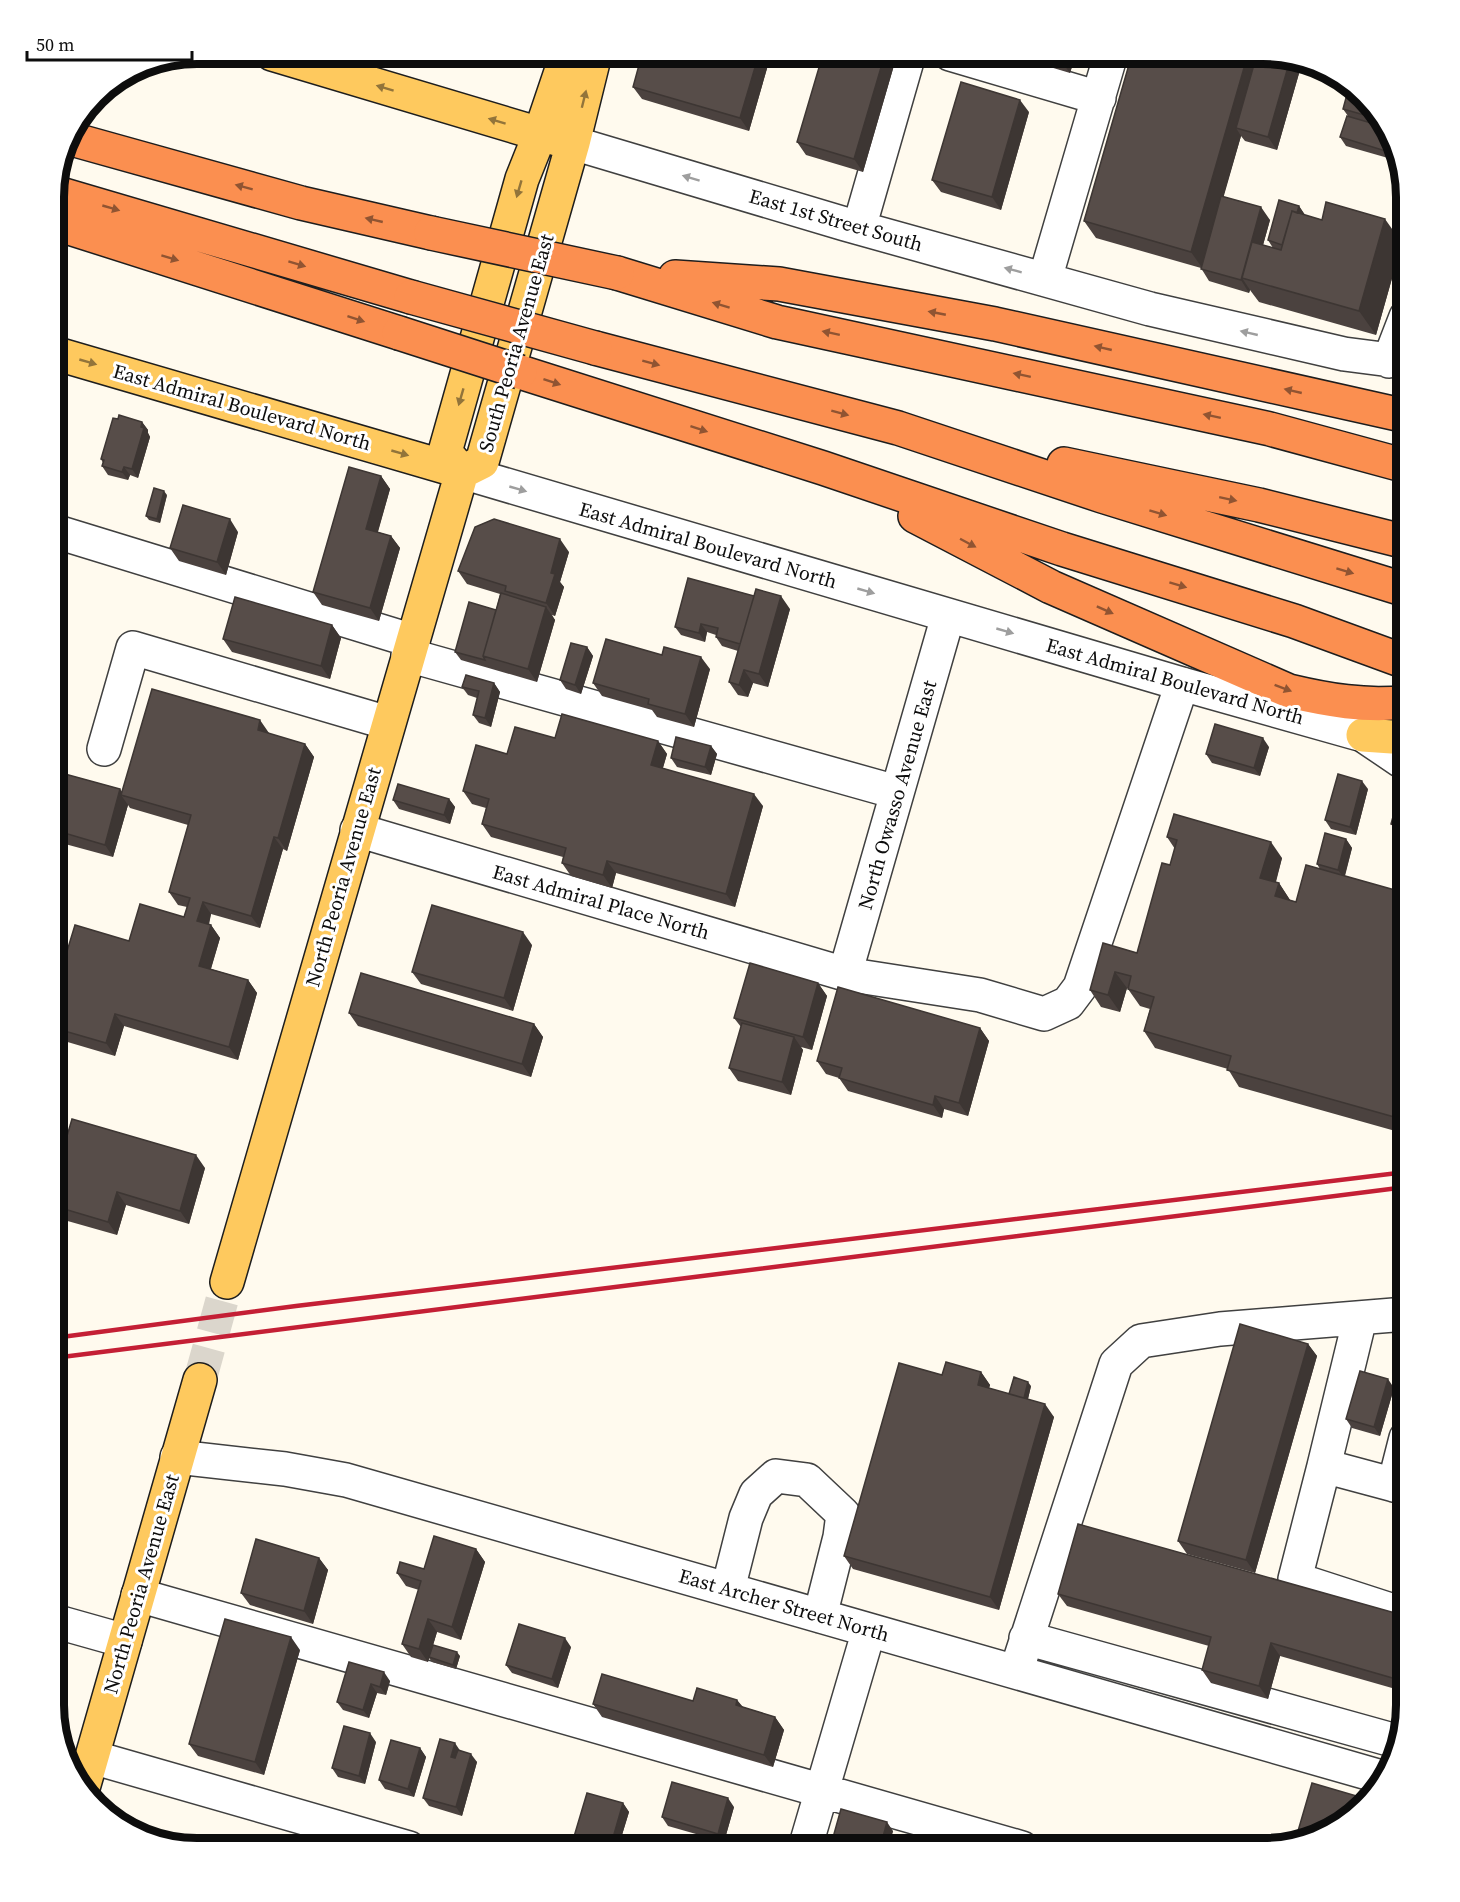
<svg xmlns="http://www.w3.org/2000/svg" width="1460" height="1902" font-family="'Source Serif 4',serif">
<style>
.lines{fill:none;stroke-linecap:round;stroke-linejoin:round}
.major-tunnel{stroke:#dbd6cc;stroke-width:33;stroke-dasharray:33 16;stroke-linecap:butt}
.minor-casing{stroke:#404040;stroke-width:36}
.major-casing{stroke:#1e1e1e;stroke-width:36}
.highway-casing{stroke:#1e1e1e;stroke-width:36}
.minor{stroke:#fff;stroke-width:33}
.major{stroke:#fec95e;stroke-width:33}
.highway{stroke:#fb8f50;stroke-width:33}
.rail{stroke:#c41f35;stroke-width:4.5}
.highway-bridge-casing{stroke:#1e1e1e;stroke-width:36;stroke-linecap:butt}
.highway-bridge{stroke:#fb8f50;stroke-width:33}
.wall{fill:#4b423f}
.shaded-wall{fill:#3d3633}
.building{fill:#574d49;stroke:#3d3633;stroke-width:1.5}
.oneway{fill:#92743a}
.oneway2{fill:#9e9e9e}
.oneway3{fill:#905432}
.labels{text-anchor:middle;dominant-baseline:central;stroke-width:6;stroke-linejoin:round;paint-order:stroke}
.street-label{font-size:20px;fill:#0d0d0d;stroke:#fff}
.rim{fill:none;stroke:#0d0d0d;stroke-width:8}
</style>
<rect width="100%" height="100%" fill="#fffaee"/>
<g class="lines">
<path class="major-tunnel" d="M200,1380l27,-98"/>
<defs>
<path id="minor" d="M950,54l149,44
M573,143l272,81 305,85 194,45 62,8
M859,228l50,-174
M1045,279l66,-225
M1389,361l17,-44
M462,472l720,212 181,51 37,25 6,2
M54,531l359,110
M408,655l488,137
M104,749l29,-101 255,75
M357,830l488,144 135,21 64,19 24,-11 12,-16 102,-303
M845,974l103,-358
M1360,1318l-36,148 82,22
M177,1457l108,12 61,11 1039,298
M1324,1466l-29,113 111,36
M1394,1485l12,-47
M728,1589l18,-71 10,-24 20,-18 31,4 36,34 -3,23 -20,79
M138,1595l884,253
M54,1621l71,20
M1026,1638l370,103
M1016,1672l100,-308 25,-23 79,-12 186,-15
M92,1757l317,91
M805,1848l64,-218"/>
<path id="major" d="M272,54l288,86
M54,353l408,119
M462,472l20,-10 91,-319 22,-89
M462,472l-17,-20 77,-273 18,-45 27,-80
M1363,735l29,2 14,-2
M227,1282l235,-810
M83,1788l117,-408"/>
<path id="highway" d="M68,138l233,65 130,30
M54,192l357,105
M54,223l345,110
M617,273l160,49 493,107 136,37
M675,277l104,7 216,40 411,92
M595,348l303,80 204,68 304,94
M520,372l303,96 239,81 232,72 112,41
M1064,464l195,41 147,37
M915,516l136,71 238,104c38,9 77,16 117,11"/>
</defs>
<use href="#minor" class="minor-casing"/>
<use href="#major" class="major-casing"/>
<use href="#highway" class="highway-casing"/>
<use href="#minor" class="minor"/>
<use href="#major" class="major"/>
<use href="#highway" class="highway"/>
<path class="rail" d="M54,1338l242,-32 1110,-134
M54,1358l1352,-171"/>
<defs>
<path id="highway-bridge" d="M431,233l186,40
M411,297l184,51
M399,333l121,39"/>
</defs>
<use href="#highway-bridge" class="highway-bridge-casing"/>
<use href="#highway-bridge" class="highway-bridge"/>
</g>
<path class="wall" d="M440,54h36l-3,10z
M642,54h127l-2,9 1,2 -19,66 -107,-32 -9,-12z
M1025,54h51l-6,19 -40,-12z
M1271,54l31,9 -25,87 -32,-9 -4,-5 -18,61 47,23 -7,25 10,3 -5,-8 31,-34 6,9 97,28 -26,92 -117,-33 -9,-12 -1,3 -40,-12 -8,-13 -105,-30 -12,-17z
M897,55l-34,117 -57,-17 -9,-13z
M1343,109l39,9 13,42 -49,-14 -6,-9 8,-21z
M1029,112l-28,98 -60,-18 -9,-12z
M118,419l24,3 6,8v3l2,4 -12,41 -8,-3 -2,5 -20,-5 -6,-9 1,-3 -2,-4z
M381,476l9,13 -12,43 13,4 9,12 -21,73 -57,-16 -9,-13z
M167,495l-7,28 -11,-3 -3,-4z
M238,532l-12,43 -47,-14 -9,-13z
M569,552l-9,30 4,5 -9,29 -3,-1 3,5 -18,62 -76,-22 -6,-8 41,-42 4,-16 -33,-10 -9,-13z
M790,609l-22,78 -15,-4 -5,14 -10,-2 -9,-13 9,-31 -16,-5 -6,-9v-2l-9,-3 -2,10 -24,-7 -6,-8z
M332,625l9,13 -11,41 -98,-27 -9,-13z
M587,647l6,9 -12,38 -15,-5 -6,-9z
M710,669l-16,58 -37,-10 -5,-7 -50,-14 -9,-13z
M494,683l6,9 -9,35 -12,-4 -6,-8 4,-17 -9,-3 -6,-8z
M269,733v1l36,10 9,13 -27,94 -4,-2 -23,79 -49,-14 -2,11h2l9,13 -9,31 37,11 9,13 -19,67 -114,-34 -9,30 -61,-18v-69l7,2 123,-54 3,-10 -9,-2 -9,-13 19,-67 -58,-17 -2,-3 -15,52 -59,-16v-70l66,18 2,3z
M555,738l103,3 9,13 -4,14 100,38 -28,101 -119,-34 -4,15 -41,-12 -9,-13 1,-6 -72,-20 -9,-13 4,-16 -14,-4 -9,-13 44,-37z
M711,746l6,8 -6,21 -34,-8 -6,-9z
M1269,747l-9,29 -48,-13 -6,-9z
M1368,789l-12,46 -25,-6 -6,-9z
M1406,789v46l-9,-3 -6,-8z
M449,799l6,8 -5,17 -51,-15 -6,-9z
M1167,837l115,21 -6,24 3,1 11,17 6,2 24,-33 -3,-5 29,-25 6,9 -7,28 57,16 4,-13v255l-167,-47 -11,-18 -73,-21 -11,-17 6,-22 -10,-3 -12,-17 -1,-1 -7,24 -19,-5 -11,-17 47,-37 33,-88 5,-16z
M532,945l-19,66 -92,-27 -9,-12z
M818,983l9,13 -15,54 -11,-3 2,3 -12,45 -53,-14 -9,-13 12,-41 -7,-9z
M349,1013l185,11 9,13 -12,40 -173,-51z
M980,1028l9,13 -21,75 -24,-7 -2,9 -94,-27 -9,-13 -13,-4 -9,-13z
M54,1132l151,36 -16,56 -63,-19 -9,30 -60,-17 -3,10z
M1308,1344l9,12 -62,217 -68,-19 -9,-13z
M981,1372l9,13 -1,3 20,6 22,-8 -3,13 26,18 -55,193 -146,-41 -9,-13 98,-181z
M1394,1388l-14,48 -28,-8 -6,-9z
M476,1549l9,13 -24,78 -24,-8 -4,13 27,11 -4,13 -24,-7 -3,-4 -1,4 -17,-5 -9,-13 17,-54 -13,-4 -9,-13 27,-4z
M319,1558l9,12 -15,54 -63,-19 -9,-12z
M1058,1594l348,22v76l-126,-36 -12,43 -57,-16 -9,-13 7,-24 -142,-40z
M571,1647l-13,41 -46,-15 -6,-8z
M300,1650l-36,125 -66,-19 -9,-12z
M349,1662l41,19 -4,14 -9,-2 -8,25 -26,-8 -6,-8z
M737,1700l6,7 32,10 9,13 -11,37 -171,-50 -9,-13z
M376,1742l-11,42 -27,-7 -6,-9z
M420,1748l6,9 -12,40 -29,-8 -6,-9z
M460,1750l17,12 -15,54 -33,-10 -6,-8z
M623,1803l6,9 -11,36h-39l-6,-8z
M734,1807l-10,35 -56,-16 -6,-9z
M893,1831l-5,17h-51l-5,-7z"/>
<path class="shaded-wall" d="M466,54h10l-3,10z
M759,54h10l-2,9 1,2 -19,66 -9,-13z
M885,54h12v1l-34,117 -9,-13z
M1067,54h9l-6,19 -6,-8z
M1248,54h16l-28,74 5,8 -38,133 -12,-17z
M1290,60l12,3 -25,87 -9,-13z
M1020,100l9,12 -28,98 -9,-13z
M1299,206l6,9 -11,40 -6,-9z
M1261,207l9,13 -17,61 -11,-3 8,12 -1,3 -8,-13z
M1385,219l17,24 -26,92 -17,-24z
M142,422l6,8v3l2,4 -12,41 -6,-9z
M124,467l6,8 -2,5 -6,-8z
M381,476l9,13 -15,52 -9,-12z
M164,491l3,4 -7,28 -3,-4z
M230,519l8,13 -12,43 -9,-13z
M391,536l9,12 -21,73 -9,-13z
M560,539l9,13 -9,30 4,5 -9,29 -9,-13 5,-30z
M781,596l9,13 -22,78 -9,-13z
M546,607l9,13 -18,62 -9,-13z
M701,624l6,8 -2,10 -6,-9z
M332,625l9,13 -11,41 -9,-13z
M587,647l6,9 -12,38 -6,-9z
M701,657l9,12 -16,58 -9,-13z
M744,670l9,13 -5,14 -9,-12z
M494,683l6,9 -9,35 -6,-9z
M260,720l9,13 -3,10 -8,-13z
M1263,738l6,9 -9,29 -6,-8z
M658,741l9,13 -7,23 -9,-12z
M305,744l9,13 -27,94 -9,-13z
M711,746l6,8 -6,21 -6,-8z
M1362,781l6,8 -12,46 -6,-8z
M120,789l5,8 -4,-2 7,10 -15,52 -8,-12z
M754,794l9,12 -28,101 -9,-13z
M449,799l6,8 -5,17 -6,-9z
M274,837l9,12 -23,79 -9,-12z
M1346,839l6,9 -8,30 -6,-8z
M1271,842l11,16 -10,37 -12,-17z
M607,861l9,12 -4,15 -9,-13z
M1279,883l11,17 -3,13 -12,-17z
M203,902l8,12 -5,20 -9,-13z
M211,925l9,13 -12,40 -9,-12z
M523,932l9,13 -19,66 -9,-13z
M1115,972l12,16 -7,24 -12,-17z
M248,980l9,13 -19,67 -9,-13z
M818,983l9,13 -15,54 -9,-13z
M115,1014l9,12 -9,30 -9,-13z
M534,1024l9,13 -12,40 -9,-13z
M980,1028l9,13 -21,75 -9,-13z
M794,1037l9,13 -12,45 -9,-13z
M935,1096l9,13 -2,9 -9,-13z
M196,1155l9,13 -16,56 -9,-13z
M117,1192l9,13 -9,30 -9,-13z
M54,1213l3,5 -3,10z
M1308,1344l9,12 -62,217 -9,-13z
M981,1372l9,13 -4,13 -8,-13z
M1388,1379l6,9 -14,48 -6,-9z
M1028,1382l3,4 -4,17 -3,-5z
M1045,1404l9,13 -55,193 -9,-13z
M476,1549l9,13 -24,78 -9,-13z
M319,1558l9,12 -15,54 -9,-13z
M428,1619l9,13 -9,30 -9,-13z
M291,1637l9,13 -36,125 -9,-13z
M565,1638l6,9 -13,41 -6,-9z
M1271,1643l9,13 -12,43 -9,-13z
M457,1652l3,4 -4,13 -3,-4z
M1406,1670v15l-3,-4z
M384,1672l6,9 -4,14 -6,-8z
M371,1684l6,9 -8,25 -6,-8z
M737,1700l9,12 -10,-7z
M775,1717l9,13 -11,37 -9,-12z
M370,1733l6,9 -11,42 -6,-8z
M455,1743l6,9 -4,14 -6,-9z
M420,1748l6,9 -12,40 -6,-8z
M471,1754l6,8 -15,54 -6,-9z
M1360,1797l3,4 -6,7z
M728,1798l6,9 -10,35 -6,-8z
M623,1803l6,9 -11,36h-8z
M887,1822l6,9 -5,17h-8z"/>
<path class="building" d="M642,54h117l-19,64 -107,-31z
M823,54h62l-31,105 -57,-17z
M1029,54h38l-3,11z
M1132,54h116l-57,198 -107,-31z
M1257,54h14l19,6 -22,77 -32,-9z
M961,82l59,18 -28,97 -60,-17z
M1349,87l33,31v2l-39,-11z
M1347,116l38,11 7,26 -52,-16z
M1221,196l40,11 -20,73 -40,-11z
M1279,200l20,6 -2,7 -5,-2 -10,34 -14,-5z
M1326,202l59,17 -26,92 -117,-33 10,-36 29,8 11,-39 30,9z
M119,415l23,7 -1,5 3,1 -12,41 -8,-2 -2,5 -20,-6 2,-6 -3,-1 12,-41 5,1z
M349,467l32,9 -15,53 25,7 -21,72 -57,-16z
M154,488l10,3 -7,28 -11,-3z
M183,505l47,14 -13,43 -47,-14z
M494,519l66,20 -9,34 4,1 -9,29 -41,-12 1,-5 -48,-15 17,-44z
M688,578l66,18 -14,48 -24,-7 2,-9 -17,-4 -2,9 -24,-6z
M756,589l25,7 -22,78 -15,-4 -5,15 -10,-3z
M501,593l45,14 -18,62 -45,-13z
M235,597l97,28 -11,41 -98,-27z
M469,602l27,8 -13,46 2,4 -30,-8z
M606,639l56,16 2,-8 37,10 -16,57 -37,-10 1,-5 -56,-16z
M571,643l16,4 -12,38 -15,-5z
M466,675l28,8 -9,35 -12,-3 6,-24 -17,-4z
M152,689l108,31 -2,10 47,14 -27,94 -4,-1 -23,79 -48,-14 -6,19 14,4 -12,41 49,14 -19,67 -114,-33 -9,29 -52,-15v-59l7,2 14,-46 54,16 11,-37 44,13 6,-19 -21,-6 22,-77 -70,-20z
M562,714l96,27 -7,24 103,29 -28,100 -119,-33 -4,14 -41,-12 4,-15 -84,-24 7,-25 -26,-8 13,-46 31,9 8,-27 40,11z
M1215,724l48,14 -9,30 -48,-14z
M676,737l35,9 -6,21 -34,-9z
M54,771l66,18 -15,56 -51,-15z
M1338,774l24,7 -12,46 -25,-7z
M398,784l51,15 -5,16 -51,-15z
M1401,788l5,1v39l-15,-4z
M1174,814l97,28 -11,36 19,5 -4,13 21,6 10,-37 96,27 4,-13v238l-1,3 -178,-50 4,-14 -87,-25 10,-34 -26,-8 3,-13 -16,-4 -7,23 -18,-5 13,-47 34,10 25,-90 8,2 7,-25 -10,-3z
M1325,833l21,6 -8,31 -21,-6z
M432,905l91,27 -19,66 -92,-26z
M750,963l68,20 -15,54 -69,-19z
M361,973l173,51 -12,40 -173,-51z
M838,987l142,41 -21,75 -24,-7 -2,9 -94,-27 3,-10 -25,-7z
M742,1023l52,14 -12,45 -53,-14z
M72,1119l124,36 -16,56 -63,-19 -9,30 -54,-16v-74l13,4z
M1240,1324l68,20 -62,216 -68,-19z
M946,1362l35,10 -3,13 67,19 -55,193 -146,-41 55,-193 43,12z
M1360,1371l28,8 -14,48 -28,-8z
M1014,1377l14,5 -4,16 -15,-4z
M1078,1524l328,92v54l-3,11 -132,-38 -12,43 -57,-16 9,-33 -153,-43z
M434,1536l42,13 -24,78 -24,-8 -9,30 -17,-5 19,-63 -24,-8 3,-11 24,7z
M256,1539l63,19 -15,53 -63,-18z
M225,1619l66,18 -36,125 -66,-18z
M519,1624l46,14 -13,41 -46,-14z
M433,1645l24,7 -4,13 -24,-8z
M349,1662l35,10 -4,15 -9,-3 -8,26 -26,-8z
M602,1674l91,27 4,-13 40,12 -1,5 39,12 -11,38 -171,-51z
M344,1726l26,7 -11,43 -27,-8z
M440,1739l15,4 -4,14 4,1 3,-8 13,4 -15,53 -33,-9z
M391,1740l29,8 -12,41 -29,-9z
M672,1782l56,16 -10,36 -56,-17z
M1312,1783l48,14 -3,11 -15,16 -46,14z
M587,1793l36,10 -13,45h-8l-29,-8z
M841,1809l46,13 -7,26h-23l-25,-7z
M662,1845l9,3h-10z"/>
<defs><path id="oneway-solid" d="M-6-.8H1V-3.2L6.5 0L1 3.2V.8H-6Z" transform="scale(1.5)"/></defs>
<g class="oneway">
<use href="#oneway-solid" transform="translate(385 88) rotate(-163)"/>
<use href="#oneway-solid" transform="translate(584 99) rotate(-76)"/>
<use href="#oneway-solid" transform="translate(497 121) rotate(-163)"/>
<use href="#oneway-solid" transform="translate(519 189) rotate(106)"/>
<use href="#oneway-solid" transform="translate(88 362) rotate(16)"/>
<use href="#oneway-solid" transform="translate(461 397) rotate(106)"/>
<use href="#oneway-solid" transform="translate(400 453) rotate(16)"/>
</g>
<g class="oneway2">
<use href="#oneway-solid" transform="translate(691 178) rotate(-163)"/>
<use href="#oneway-solid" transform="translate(1013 270) rotate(-165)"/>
<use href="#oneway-solid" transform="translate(1249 333) rotate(-167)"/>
<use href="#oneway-solid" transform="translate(518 489) rotate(16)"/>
<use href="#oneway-solid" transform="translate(866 591) rotate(16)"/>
<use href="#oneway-solid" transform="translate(1005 631) rotate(16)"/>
</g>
<g class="oneway3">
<use href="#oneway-solid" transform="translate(244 187) rotate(-165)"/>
<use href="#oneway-solid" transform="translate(111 208) rotate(16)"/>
<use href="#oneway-solid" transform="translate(374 220) rotate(-167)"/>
<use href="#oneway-solid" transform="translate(170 258) rotate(17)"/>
<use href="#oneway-solid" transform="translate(297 264) rotate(17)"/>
<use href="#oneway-solid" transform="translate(721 305) rotate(-163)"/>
<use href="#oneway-solid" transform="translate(937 313) rotate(-169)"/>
<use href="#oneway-solid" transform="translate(356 319) rotate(18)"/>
<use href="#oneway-solid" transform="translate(831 333) rotate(-168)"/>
<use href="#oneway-solid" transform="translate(1103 348) rotate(-167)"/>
<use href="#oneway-solid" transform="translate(651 363) rotate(15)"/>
<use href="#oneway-solid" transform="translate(1022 375) rotate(-168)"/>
<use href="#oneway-solid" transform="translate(552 382) rotate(18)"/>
<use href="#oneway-solid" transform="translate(1293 391) rotate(-167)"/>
<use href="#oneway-solid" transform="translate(840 413) rotate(15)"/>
<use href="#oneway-solid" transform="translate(1212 416) rotate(-168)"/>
<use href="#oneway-solid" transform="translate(699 429) rotate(18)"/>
<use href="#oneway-solid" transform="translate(1228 499) rotate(12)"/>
<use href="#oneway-solid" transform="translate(1158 513) rotate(17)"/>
<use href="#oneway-solid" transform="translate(968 543) rotate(28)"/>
<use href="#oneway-solid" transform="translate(1345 571) rotate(17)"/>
<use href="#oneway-solid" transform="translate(1178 585) rotate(17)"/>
<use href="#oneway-solid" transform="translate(1105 610) rotate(24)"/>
<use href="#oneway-solid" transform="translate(1283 688) rotate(21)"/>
</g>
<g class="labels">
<g class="street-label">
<text transform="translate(836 220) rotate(16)">East 1st Street South</text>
<text transform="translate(516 343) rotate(-74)">South Peoria Avenue East</text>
<text transform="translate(242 407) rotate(16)">East Admiral Boulevard North</text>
<text transform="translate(708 545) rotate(16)">East Admiral Boulevard North</text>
<text transform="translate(1175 681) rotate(16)">East Admiral Boulevard North</text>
<text transform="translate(897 795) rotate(-74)">North Owasso Avenue East</text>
<text transform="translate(343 877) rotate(-74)">North Peoria Avenue East</text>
<text transform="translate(601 902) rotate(16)">East Admiral Place North</text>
<text transform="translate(141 1584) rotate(-74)">North Peoria Avenue East</text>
<text transform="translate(784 1605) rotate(16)">East Archer Street North</text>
</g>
</g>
<path d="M0 0H1460V1902H0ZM197 64H1263A133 133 0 0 1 1396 197V1705A133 133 0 0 1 1263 1838H197A133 133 0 0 1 64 1705V197A133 133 0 0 1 197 64Z" fill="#fff" fill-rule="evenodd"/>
<path class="rim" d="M197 64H1263A133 133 0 0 1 1396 197V1705A133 133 0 0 1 1263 1838H197A133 133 0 0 1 64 1705V197A133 133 0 0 1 197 64Z"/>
<path d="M27 51v9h165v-9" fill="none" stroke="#0d0d0d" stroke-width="3"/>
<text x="36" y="51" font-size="18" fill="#0d0d0d" stroke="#ffffff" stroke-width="4.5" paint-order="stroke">50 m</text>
</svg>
